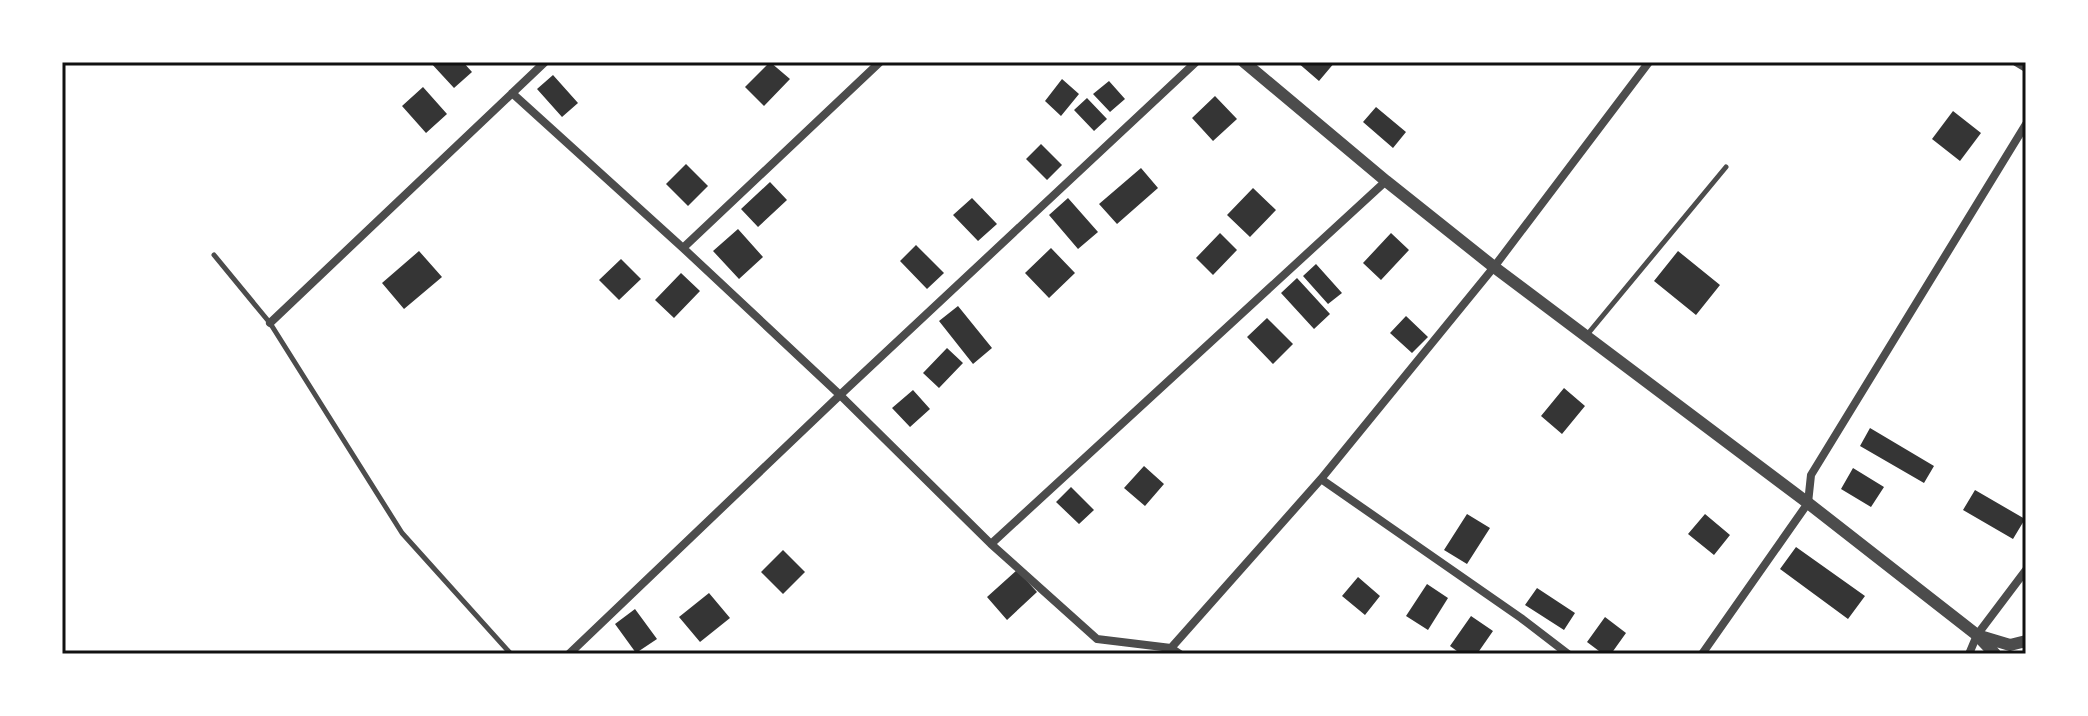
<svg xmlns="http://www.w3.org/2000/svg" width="2088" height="716" font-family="'Source Sans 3',sans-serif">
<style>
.building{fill:#353535}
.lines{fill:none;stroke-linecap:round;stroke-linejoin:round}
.service{stroke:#4c4c4c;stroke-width:5}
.minor{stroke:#4c4c4c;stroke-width:8}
.tertiary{stroke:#4c4c4c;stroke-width:12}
.neatline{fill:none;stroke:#111;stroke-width:3}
</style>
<rect width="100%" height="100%" fill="#fff"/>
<path class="building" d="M430,62h33l9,10 -18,16z
M770,62l20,17 -26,27 -19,-19z
M1297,62h38l-16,19z
M553,75l25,28 -16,14 -25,-28z
M1062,79l17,15 -18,22 -16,-15z
M1109,81l16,18 -15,13 -17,-18z
M423,87l24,27 -21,19 -24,-27z
M1215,96l22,23 -24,22 -21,-23z
M1087,98l20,21 -13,12 -20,-21z
M1376,107l30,25 -13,16 -30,-26z
M1953,111l28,22 -21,28 -28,-22z
M1041,144l21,21 -15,15 -21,-21z
M686,164l22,22 -20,20 -22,-22z
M1141,168l17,20 -41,36 -18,-20z
M770,182l17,18 -29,27 -17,-18z
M1253,188l23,22 -26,27 -23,-22z
M972,198l25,26 -19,17 -25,-26z
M1068,198l30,34 -20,17 -29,-34z
M738,229l25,28 -24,22 -26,-28z
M1220,233l17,17 -24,25 -17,-17z
M1391,233l18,17 -28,30 -18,-17z
M916,245l28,28 -17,16 -27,-28z
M1051,248l24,25 -26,25 -24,-25z
M419,251l23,26 -38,32 -22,-26z
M1678,251l42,34 -24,30 -42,-34z
M621,259l20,20 -22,21 -20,-20z
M1316,264l26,29 -14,11 -25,-28z
M681,273l19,18 -26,27 -19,-18z
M1297,278l33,36 -16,15 -33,-36z
M958,306l34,42 -19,16 -34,-43z
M1406,316l22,21 -16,16 -22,-20z
M1267,318l26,26 -20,20 -26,-27z
M947,348l16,15 -24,25 -16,-15z
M1564,388l21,18 -23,28 -21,-18z
M913,390l17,19 -20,18 -18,-19z
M1870,428l64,38 -10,17 -64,-37z
M1144,466l20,18 -19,22 -21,-18z
M1853,468l31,19 -13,20 -30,-18z
M1071,487l23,23 -15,14 -23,-22z
M1975,490l50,29 -12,20 -50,-29z
M1467,514l23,14 -23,36 -23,-14z
M1705,514l25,21 -16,20 -26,-21z
M1796,547l69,49 -17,23 -68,-50z
M783,550l22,22 -22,22 -22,-22z
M1017,570l20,22 -30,28 -20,-23z
M1358,577l22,19 -15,19 -23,-19z
M1427,584l21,14 -20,32 -22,-14z
M1537,588l38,25 -11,17 -39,-25z
M709,593l21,25 -30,24 -21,-25z
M635,609l22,30 -21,14 -21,-29z
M1471,616l22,15 -16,23h-16l-11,-8z
M1605,617l21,16 -15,21h-8l-16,-12z"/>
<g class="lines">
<path class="service" d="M214,255l56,68 132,210 109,121
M1586,336l140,-169"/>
<path class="minor" d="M2016,62l10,6
M512,93l171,155 157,147 151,149 106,95 74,9 9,6
M683,248l197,-186
M270,323l275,-261
M1321,479l200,139 47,36
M991,544l395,-363
M1171,648l150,-169 173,-212 155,-205
M569,654l271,-259 356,-333
M1702,654l106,-151 3,-28 215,-351
M1969,654l8,-19 49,-65"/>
<path class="tertiary" d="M1244,62l142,119 108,86 314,236 169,132 18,19
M1980,636l30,9 16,-4"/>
</g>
<rect width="2088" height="716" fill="none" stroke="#ffffff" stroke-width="128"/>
<rect x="64" y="64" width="1960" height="588" class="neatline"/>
</svg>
